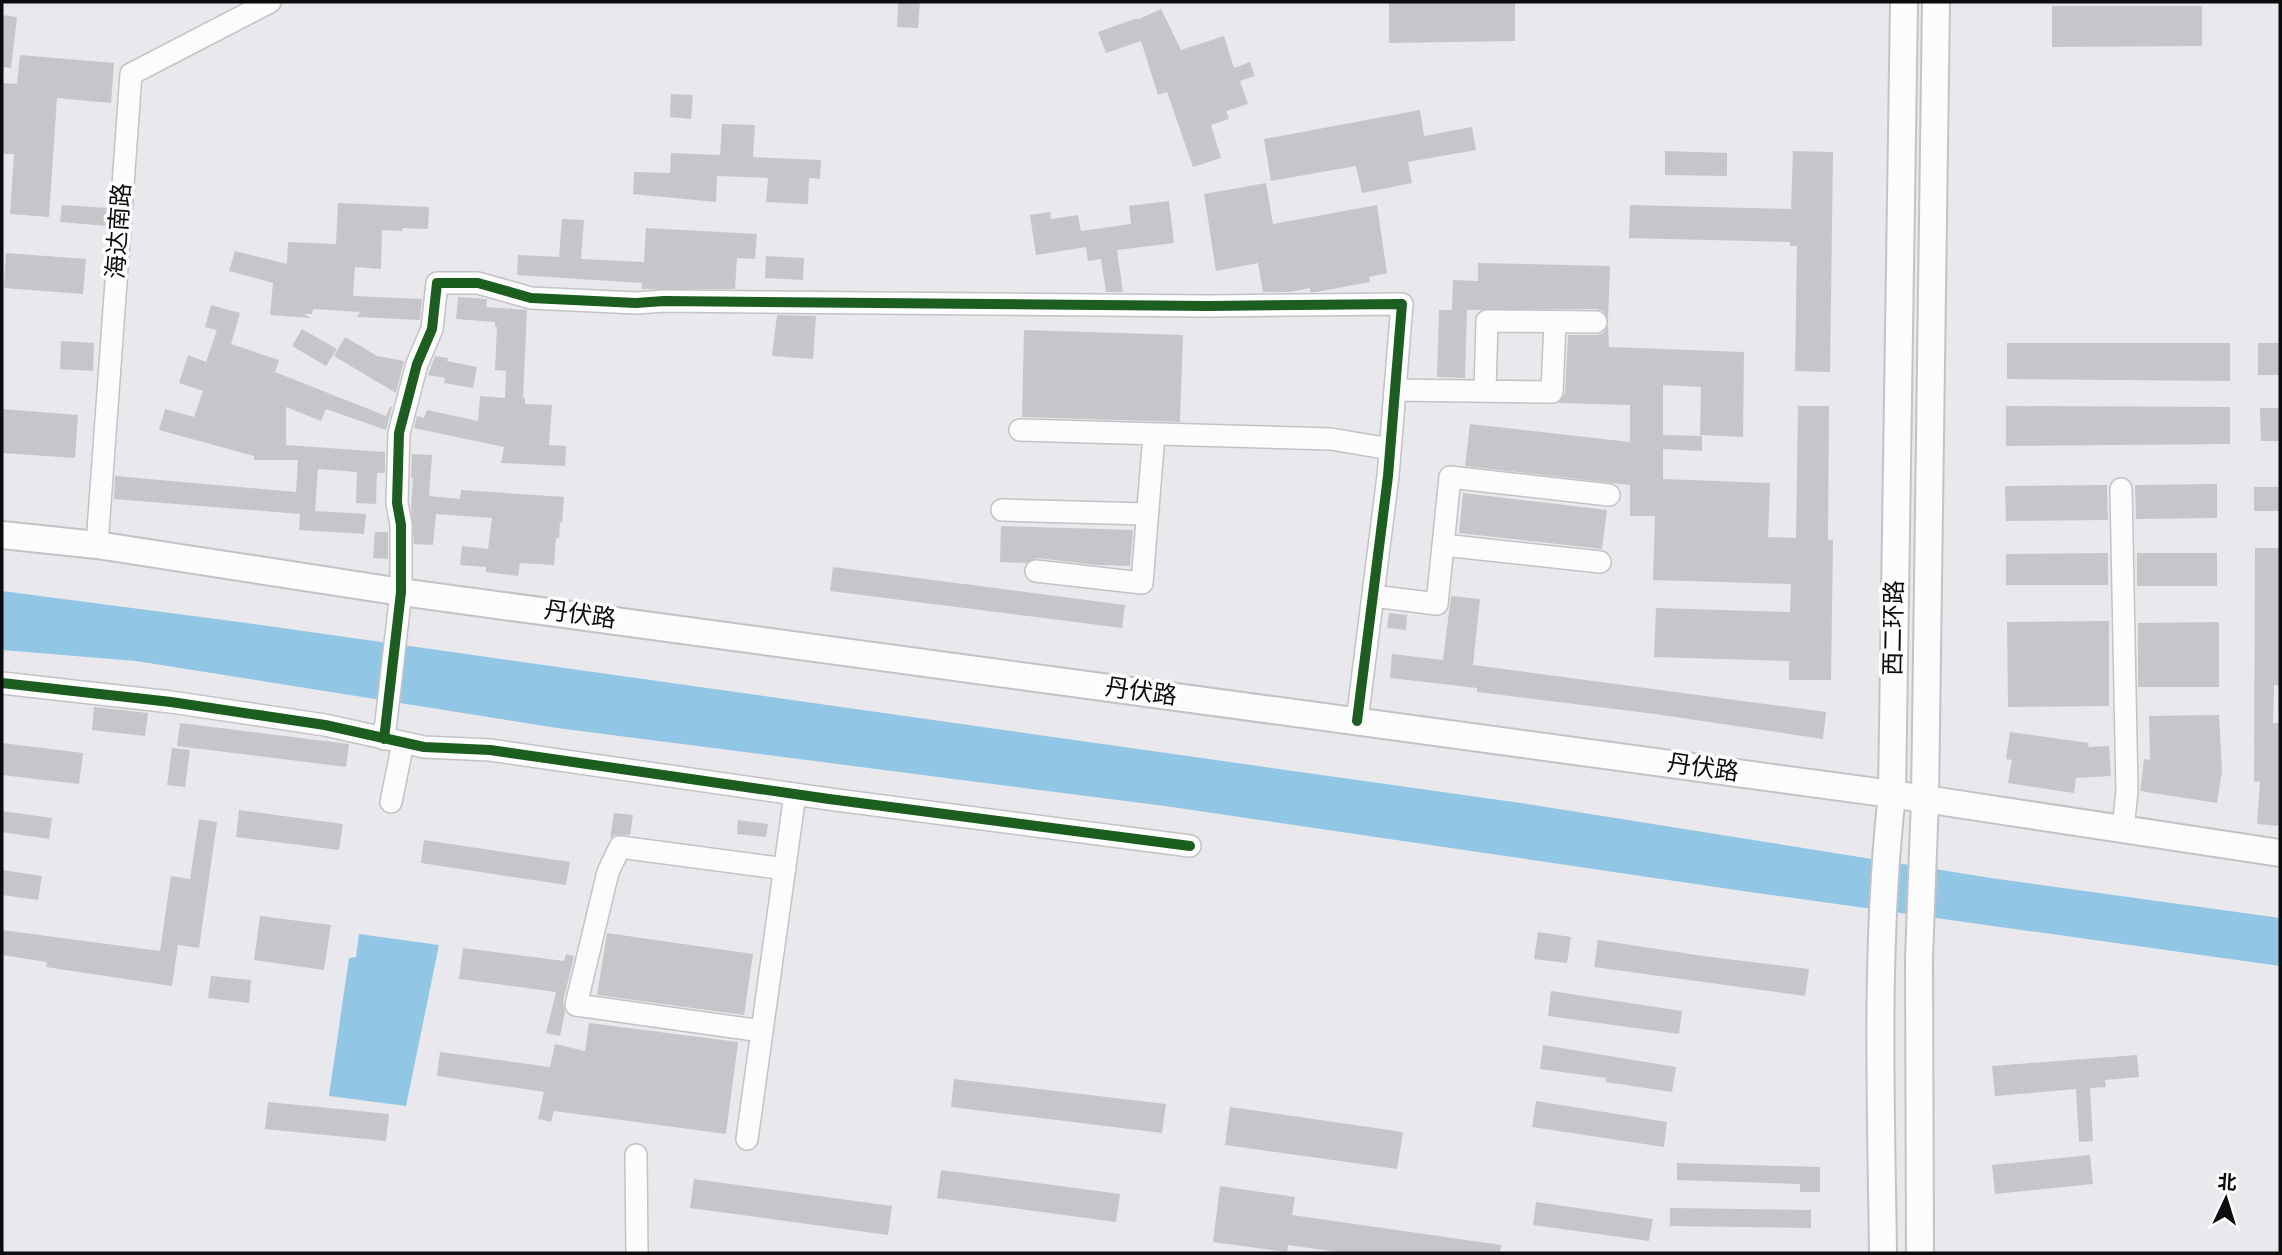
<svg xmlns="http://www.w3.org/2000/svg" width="2282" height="1255" font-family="'Source Sans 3','Noto Sans SC',sans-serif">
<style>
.water{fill:#92c6e5}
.building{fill:#c6c6ca}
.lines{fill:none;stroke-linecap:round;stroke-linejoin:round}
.minor-casing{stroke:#c3c3c6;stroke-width:24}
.major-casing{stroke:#c3c3c6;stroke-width:30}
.minor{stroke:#fcfcfc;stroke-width:21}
.major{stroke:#fcfcfc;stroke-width:26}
.cycleway-casing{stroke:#fff;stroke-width:15}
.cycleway{stroke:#1b5e20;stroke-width:10}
.labels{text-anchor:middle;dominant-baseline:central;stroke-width:7;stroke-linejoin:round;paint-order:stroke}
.street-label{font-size:24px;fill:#0c0c0f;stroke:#fff}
</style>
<rect width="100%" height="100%" fill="#e8e8ed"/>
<path class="water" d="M2,591l259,34 1266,179 464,74 289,40v48l-544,-76 -571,-84 -608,-78 -421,-67 -134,-11z
M359,934l80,11 -33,161 -77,-10 20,-138 7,-1z"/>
<path class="building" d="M898,2h22l-2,26 -21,-1z
M1389,2h126v39l-126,2z
M2052,6h150v40l-150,1z
M1161,9l20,41 43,-14 10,32 16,-6 5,14 -15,5 8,23 -22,7 3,8 -18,6 10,33 -28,9 -26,-75 -9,3 -17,-54 -35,12 -8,-21 39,-14v2z
M2,15l15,2 -6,51 -9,-1z
M20,55l94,8 -3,40 -54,-5 -8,119 -39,-3 4,-60h-12v-71l15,1z
M671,94l22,1 -2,24 -21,-2z
M1420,110l4,26 48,-9 4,23 -68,12 4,21 -50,10 -6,-27 -85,15 -7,-42z
M722,124l33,1 -2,32 68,3 -1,19 -11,-1 -1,26 -42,-2 2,-24 -51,-2 -1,26 -83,-8 1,-22 36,1 1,-20 49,2z
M1665,151l62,2v23l-62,-1z
M1793,151l40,1 -3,220 -35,-1 2,-125h-7v-4l-161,-4 1,-33 161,4z
M1266,183l7,41 104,-19 10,68 -18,4 1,5 -54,10h-6v-4l-21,4h-26l-5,-29 -42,8 -12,-77z
M1169,201l5,42 -57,7 6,42h-17l-5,-33 -13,2 -2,-14 -50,8 -6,-40 20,-3 1,7 27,-4 3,16 50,-7 -2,-18z
M338,203l91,4 -1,22 -25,-1 -1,3 -20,-1 -1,39 -26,-2 -2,29 69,3 -2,21 -63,-3 3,-5 -47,-3 -1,5h-8l7,4 -41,-3 3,-32 -44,-12 6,-20 52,13 1,-22 48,2z
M62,205l46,3 -1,18 -47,-4z
M562,219l22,1 -3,39 63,3 2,-34 111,6 -2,25 -18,-1 -2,31h-93v-6l-125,-8 1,-20 41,2z
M6,253l80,6 -3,35 -79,-6z
M766,256l38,2 -1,22 -38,-2z
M1478,263l132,3 -2,53 -5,-8 -7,-2 -129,1 -2,68 -28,-1 2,-67h13l1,-30 25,1z
M458,297l29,2 -1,8 41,3 -4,88h2v6l27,1 -3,40 17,1 -1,20 -64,-3 3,-16 -90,-19 3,-12 7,2 3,-8 51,11 2,-25 25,2 1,-27 -11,-1 2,-43h-2v-5l-39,-3z
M211,305l29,8 -9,31 48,16 -4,12 111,44 4,-9h2l-6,23 -60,-21 -5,12 -35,-14v38l99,7v21h-8l-1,31 -20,-1 1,-31 -39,-3 -3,42 51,3 -2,20 -65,-4 1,-16 -186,-15 1,-23 181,16 2,-32h-44v-4l-95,-26 6,-21 29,8 9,-26 -24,-8 9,-28 18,7 11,-32 -12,-3z
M777,315l39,1 -3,43 -41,-3z
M1608,326l1,21 135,5 -1,85 -43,-2 1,-48 -38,-2v50l39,1v15l-39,-2v30l107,4 -2,54 28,1 2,-132h31l-1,134h5l-2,140h-42v-19l-135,-4 2,-49 134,4 1,-28 -138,-4 2,-64h-25v-31l-165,-19 5,-42 160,18v-37l-71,-2 6,-10 3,-58h29l6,-2z
M302,329l35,20 -11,17 -34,-20z
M1024,330l159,5 -3,87 -158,-5z
M345,337l32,19 27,5 -8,32 -62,-37z
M61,341l33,2 -1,28 -33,-2z
M2007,343h223v38l-223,-2z
M2258,343h22v32h-22z
M435,356l13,2 -1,3 30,6 -4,21 -29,-5 1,-5 -17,-3z
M2006,406l224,1v37l-224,2z
M2260,408h20v33h-19z
M2,409l76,6 -3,43 -73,-5z
M412,454l20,1 -3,41 31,3 1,-9 103,7 -2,26 -2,-1 -1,16h-3l-2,27 -34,-2 -2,13 -32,-4v-5l-26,-2 2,-19 26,3 4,-31 -56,-4 -3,31 -19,-1 -3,-37 2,-29h-2z
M2217,484v34l-81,1 -1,-34z
M2107,485l1,35 -102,1 -1,-35z
M2254,487h26v24h-26z
M1463,493l144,17 -5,39 -143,-16z
M1001,526l132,4 -3,36 -33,-1 -60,-7 -11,5 -26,-1z
M375,532h13v27l-15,-1z
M2255,548h25v138l-6,-1 -1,38h7v103l-23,-2 3,-42 -6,-1z
M2108,553v32h-102v-31z
M2137,553h80v33h-80z
M833,567l292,38 -3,23 -292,-37z
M1451,596l29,3 -7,66 353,47 -3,27 -168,-25 -178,-22v-4l-87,-10 2,-24 51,6z
M1389,613l18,2 -1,15 -19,-2z
M2109,621v85l-101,1 -1,-85z
M2219,622v65h-81v-64z
M94,707l54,6 -3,23 -53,-6z
M2219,715l3,56 -5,32 -77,-12 4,-32 6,1 -1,-44z
M180,723l169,21 -3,23 -169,-21z
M2010,732l79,11 -1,4 21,-1 2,30 -35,2 -2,15 -66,-10 4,-23 -6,-1z
M2,743l81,10 -4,31 -77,-9z
M172,748l18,2 -5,37 -18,-2z
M239,810l104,14 -4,26 -103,-13z
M2,811l50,7 -3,21 -47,-7z
M614,813l19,2 -3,20h-15l-5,4z
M199,819l18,3 -18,126 -21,-3 -6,41 -126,-19 1,-5 -45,-7v-25l158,21 11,-75 19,3z
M738,820l30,4 -2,13 -29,-3z
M424,840l146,22 -4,23 -145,-22z
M2,870l40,6 -4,24 -36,-5z
M260,916l71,9 -7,45 -70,-10z
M1538,932l33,5 -4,26 -33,-4z
M607,933l146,21 -9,61 -147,-20z
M1598,940l105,16 106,13 -4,27 -211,-29z
M463,948l101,13 2,-7 8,2 -11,46 2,10 -5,24 -14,-3 10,-41 -97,-13z
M211,976l40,4 -2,23 -41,-5z
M1551,991l131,20 -3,23 -131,-18z
M589,1023l149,19 -12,92 -172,-23 -3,11 -13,-3 6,-27 -107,-16 3,-24 110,15 5,-23 30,7z
M1543,1045l133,22 -4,25 -66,-10v-4l-66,-9z
M2137,1055l2,22 -34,3 1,7 -16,1 3,53 -14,1 -3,-53 -81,7 -3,-30z
M954,1079l212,25 -4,29 -211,-26z
M1536,1101l131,21 -3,25 -132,-20z
M268,1102l121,12 -3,27 -121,-12z
M1230,1107l173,25 -6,37 -172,-24z
M2090,1155l3,29 -98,10 -3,-29z
M1677,1163l143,4v25h-20v-8l-123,-4z
M941,1170l179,24 -4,28 -179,-24z
M694,1179l198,27 -4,29 -198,-27z
M1220,1186l75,11 -3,18 209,30 -1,8h-156l-56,-8 -1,7 -74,-10z
M1536,1202l117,17 -4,22 -116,-16z
M1670,1208l141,2v18l-141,-2z"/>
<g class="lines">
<defs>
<path id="minor" d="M1395,390l157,2 3,-70
M1485,391l2,-70 109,1
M1020,430l311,9 59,10
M2121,489l6,302 -4,38
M1002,510l145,4
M97,545l34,-471 139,-72
M1443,545l157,17
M1036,571l106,12 12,-149
M1373,596l64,8 13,-127 159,18
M2,683l169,19 154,23 99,22 66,3 339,49 361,47
M384,739l17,-147v-67l-4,-22 2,-70 18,-69 15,-35 5,-46h41l53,15 105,5 28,-2 544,5 194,-2 -14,172 -31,245
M391,802l12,-59
M762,1031l-186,-26 32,-133 12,-25 165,22
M747,1139l48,-345
M636,1155l1,98"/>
<path id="major" d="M2,535l95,10 304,47 1491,202 388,59
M1883,1253c-2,-153 -8,-306 9,-459l12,-792
M1920,1253l-1,-295 6,-159 11,-797"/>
</defs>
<use href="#minor" class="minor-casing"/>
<use href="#major" class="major-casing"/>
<use href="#minor" class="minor"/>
<use href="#major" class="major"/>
<defs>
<path id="cycleway" d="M2,683l169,19 154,23 99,22 66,3 339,49 361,47
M384,739l17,-147v-67l-4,-22 2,-70 18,-69 15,-35 5,-46h41l53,15 105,5 28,-2 544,5 194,-2 -14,172 -31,245"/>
</defs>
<use href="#cycleway" class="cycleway-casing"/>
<use href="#cycleway" class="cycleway"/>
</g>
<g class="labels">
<g class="street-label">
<text transform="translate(119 231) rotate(-86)">海达南路</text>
<text transform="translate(580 615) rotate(8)">丹伏路</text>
<text transform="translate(1894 628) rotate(-89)">西二环路</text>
<text transform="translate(1141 692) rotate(8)">丹伏路</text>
<text transform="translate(1703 768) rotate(8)">丹伏路</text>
</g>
</g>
<rect width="2282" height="1255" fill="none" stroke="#0c0c0f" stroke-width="7"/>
<g transform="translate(2226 1199) rotate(4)" stroke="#ffffff" stroke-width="5" paint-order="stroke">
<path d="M0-5L12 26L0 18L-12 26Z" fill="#0c0c0f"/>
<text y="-10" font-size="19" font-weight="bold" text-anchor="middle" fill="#0c0c0f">北</text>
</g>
</svg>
